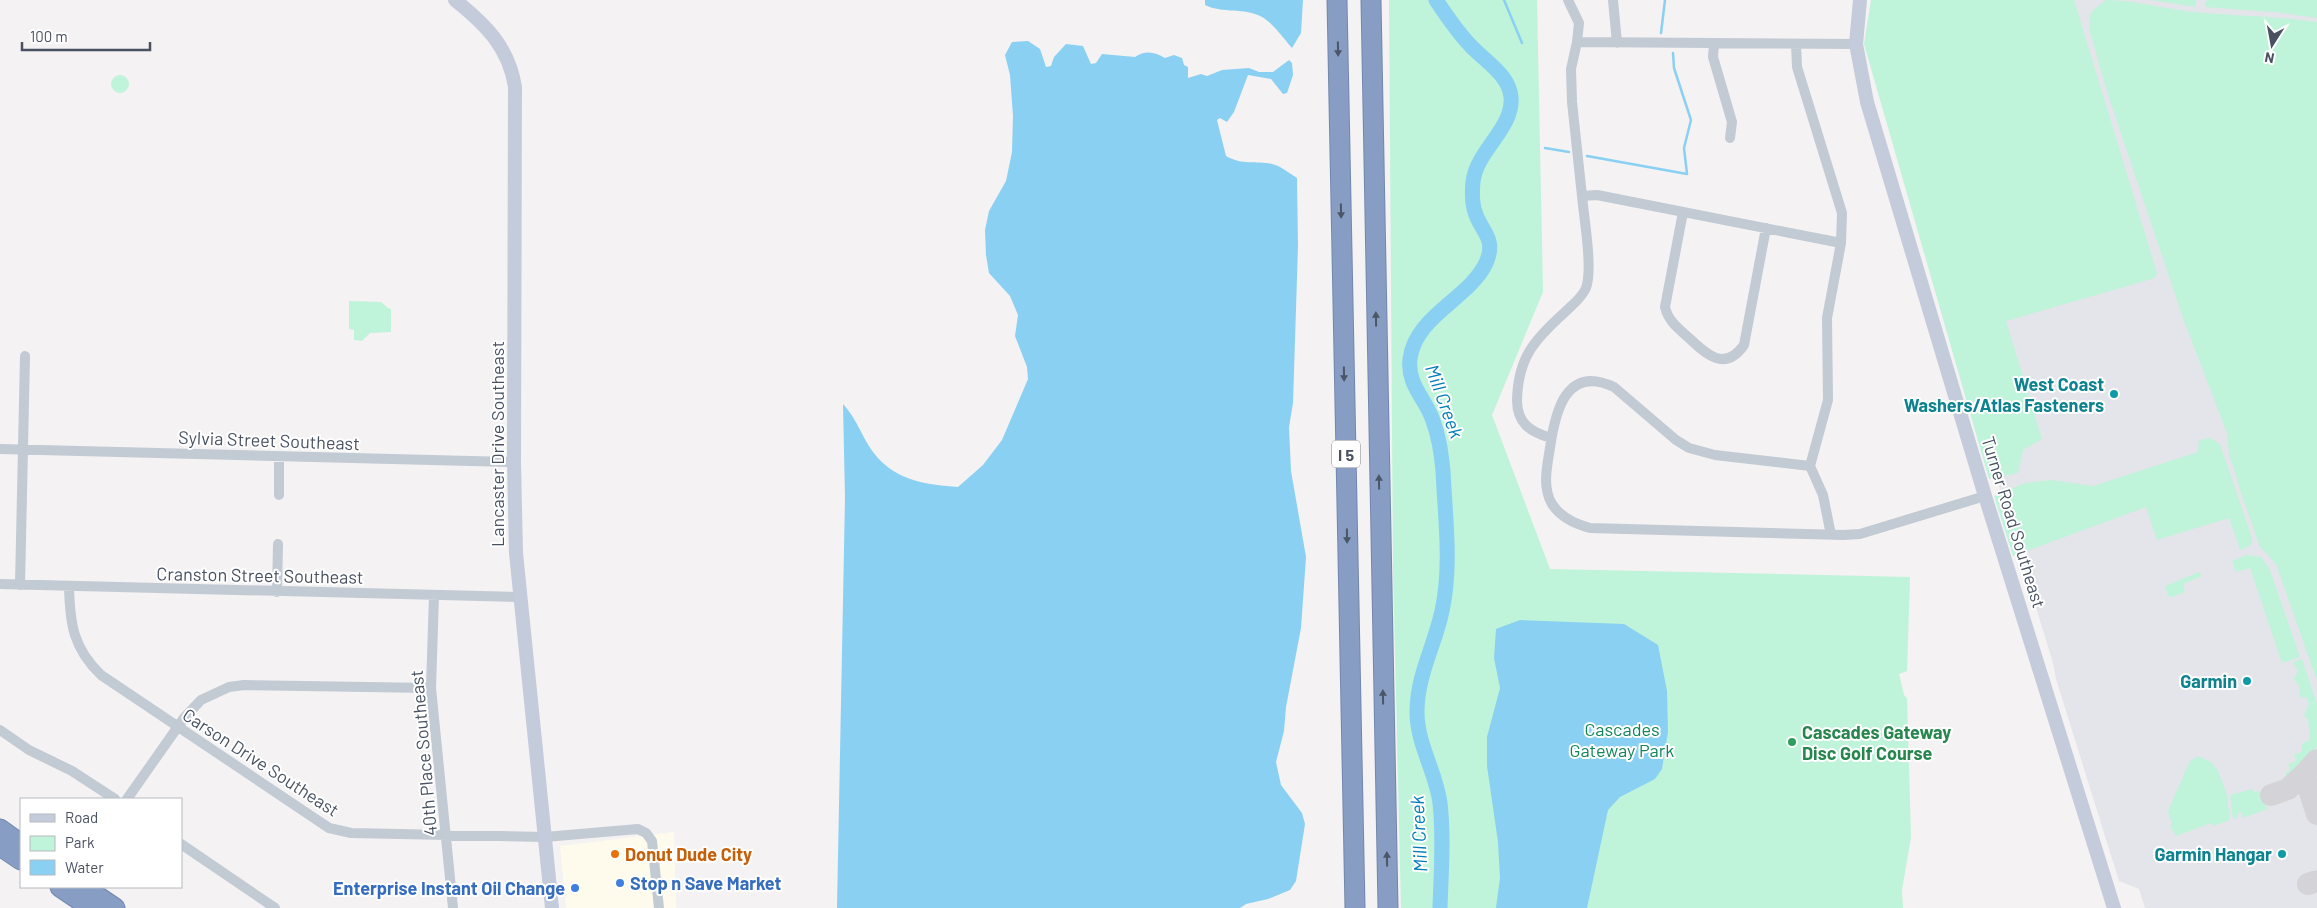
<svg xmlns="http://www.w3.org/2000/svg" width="2317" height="908" font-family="Barlow,sans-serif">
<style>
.commercial{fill:#fefbed}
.airport{fill:#e4e5ea}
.green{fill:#bff3da}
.water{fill:#89d0f3}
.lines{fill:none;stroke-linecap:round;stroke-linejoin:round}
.stream{stroke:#89d0f3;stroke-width:2.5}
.river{stroke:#89d0f3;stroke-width:15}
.taxiway{stroke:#d4d4d8;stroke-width:22}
.highway-casing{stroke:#7288b0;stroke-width:21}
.street{stroke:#c2cad4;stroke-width:10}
.secondary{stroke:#c4ccdc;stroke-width:14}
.highway{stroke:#879dc4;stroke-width:19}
.oneway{fill:#4b5666}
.culture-dot{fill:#0f9aa8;stroke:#fff;stroke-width:2}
.leisure-dot{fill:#2e9e5b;stroke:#fff;stroke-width:2}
.food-dot{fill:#e8710a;stroke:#fff;stroke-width:2}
.shop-dot{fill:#3f7fe0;stroke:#fff;stroke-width:2}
.labels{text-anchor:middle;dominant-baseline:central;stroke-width:4;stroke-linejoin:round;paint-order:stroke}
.shield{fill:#fff;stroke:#7f8690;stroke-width:1}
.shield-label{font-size:16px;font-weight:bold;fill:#485261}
.culture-label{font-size:18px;font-weight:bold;fill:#0d838f;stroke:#fff;text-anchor:end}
.street-label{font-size:18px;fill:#485261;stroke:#fff}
.park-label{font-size:18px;fill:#108559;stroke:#fff}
.leisure-label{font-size:18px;font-weight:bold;fill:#27864d;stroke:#fff;text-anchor:start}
.food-label{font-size:18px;font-weight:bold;fill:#c56008;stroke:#fff;text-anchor:start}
.shop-label{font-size:18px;font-weight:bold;fill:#366cbe;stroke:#fff;text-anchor:start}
.water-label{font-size:19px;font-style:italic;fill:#017dbb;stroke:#fff}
</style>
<rect width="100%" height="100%" fill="#f4f2f2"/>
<path class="commercial" d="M674,832l2,76h-110l-6,-62z"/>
<path class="airport" d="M1878,0h439v908h-172l-6,-19 -20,-8 -63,-202 -3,-16 -58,-190z"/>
<path class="green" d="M1389,0h148l6,292 -51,123 58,154 360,8 -3,94 -8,3 5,21 3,3 4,139 -9,53 1,18h-502l-8,-342z
M1871,0h203l83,273 -2,5 -149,43 36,118 -19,11 -5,23 -29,6 -125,-435z
M2106,0c30,0 58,9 88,12 41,4 82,4 123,10v659l-41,-117 -16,-17 -18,-51 -13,-42 -2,-21 -43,-112 -76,-226 -18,-63 -1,-14 3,-7z
M2151,0h45l-1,7z
M2208,0h109v18l-42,-6 -70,-5v-5z
M111 84a9 9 0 1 1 18 0a9 9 0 1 1-18 0Z
M349,301l32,1 7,6 3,1v23l-21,1 -8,8 -8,-1v-10l-5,-1z
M2210,438l10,6 32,94v5l-4,4 -8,3 -11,-32 -72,22 -11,-33 -133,49 -19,-60 31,-13 26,-3 42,6 105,-34 1,-12z
M2247,555l14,2 8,11 31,89 -18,6 -32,-95 -14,4 -4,-11z
M2199,572l3,4 -19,8 2,8 -13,5 -4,-1 -3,-10z
M2302,659l15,45v42l-30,33 -2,-7 5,-1 -2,-7 8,-3 -2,-6 8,-4 -1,-7 9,-4 -2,-21 -4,-3 5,-12 -2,-6 -7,-1 -1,-11 -5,-7 4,-8 -5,-9z
M2198,756l15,7 2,5h2l10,27 3,25 -17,6 -2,-3 -35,13 -6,-10 2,-2 -4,-13 22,-50z
M2253,789l1,3 6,-1 7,18 -24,9 -2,-6 -4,2 1,3 -5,2 -3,-24z"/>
<path class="water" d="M1205,0h98l-2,33 -9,15c-8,-9 -19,-25 -30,-31 -18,-10 -39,-3 -57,-12z
M1028,41l12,8 6,18 5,-1 3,-9 12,-13 17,2 8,18 5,-1 6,-9 33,3c10,-7 20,-5 30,1l9,-3 8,3 2,7 4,2v11l13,-4 6,2 15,-6 27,-2 10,4h14l16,-12 3,3 1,12 -6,18 -4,1 -12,-15 -23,-4 -14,37 -7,10 -7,-4 -3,2 9,36c18,10 28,4 46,8 9,2 17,9 25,14l1,68 -5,157 -4,24 2,44 15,86 -5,71 -15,79 -2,24 -8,31 5,23 21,28 3,11 -9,57 -6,9 -22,9 -22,5 -6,4h-403l8,-410 -2,-94c15,16 20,37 34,53 21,24 51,28 81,30l25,-22 19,-25 26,-61 -1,-12 -12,-31 3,-21 -8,-19 -21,-23 -3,-18 -1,-25 4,-19 17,-30 6,-29 1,-36 -3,-41 -5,-20 7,-13z
M1520,620l104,4 34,21 9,46 1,41 -6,37 -7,10 -35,18 -12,13 -21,98h-91l4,-30 -2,-36 -11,-76v-29l13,-49 -6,-30 2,-29z"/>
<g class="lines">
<path class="stream" d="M1504,0l18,43
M1661,33l4,-33
M1545,148l24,4
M1587,156l100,18 -3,-26 7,-28 -17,-52 -1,-15"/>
<path class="river" d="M1436,0c10,15 20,30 33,44 14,16 40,30 42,53 3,31 -35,54 -38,85 -1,10 -1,21 2,30 6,20 22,26 11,51 -17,36 -71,53 -76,96 -3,25 14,38 22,59 7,18 9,34 11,53 2,45 9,95 -1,140 -7,34 -25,64 -25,101 0,32 19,60 23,91 4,35 1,71 0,105"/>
<path class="taxiway" d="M2317,760l-13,14 13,40
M2271,795l17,-6 16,-15
M2308,884l9,-3"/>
<defs>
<path id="highway" d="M1337,0l18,908
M1371,0l17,908
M0,829l21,15
M0,846l21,14
M60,887l31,21
M84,887l31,21"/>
</defs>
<use href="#highway" class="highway-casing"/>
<path class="street" d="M1568,0l11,23 -2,19
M1613,0l4,43
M1714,44l-1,13 19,65 -2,16
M1796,45l1,22 45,146 -1,30
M1582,196l-10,-94 -1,-33 6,-27 279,2
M1683,212l-18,95c3,14 14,22 24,31 18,17 36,34 55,7l22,-117
M1551,438c-21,-6 -34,-15 -34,-38 1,-42 17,-60 47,-87 7,-7 18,-15 22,-25 7,-19 -2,-70 -4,-92l15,-1 244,48 -14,75 1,82 -18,66
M0,449l514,13
M279,495v-38
M1831,535l-8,-40 -13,-29 -95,-11 -26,-7 -13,-8 -62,-53c-48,-23 -59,25 -64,61 -3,19 -8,39 2,56 9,14 23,20 38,24l253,7 17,-1 125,-38
M0,584l519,13
M20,585l5,-229
M69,587c1,37 4,61 32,88l228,153 22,5 194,4 93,-8 8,4 6,8 7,67
M277,592l1,-48
M434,595l-3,93 22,220
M0,730l29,20 43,21 43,28
M127,799l57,-81 17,-18 28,-13 15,-2 187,3
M181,844l94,64"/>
<path class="secondary" d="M455,0c30,24 54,47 60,87l-1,375 2,91 36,355
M1860,0l-4,44 11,58 118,394 129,412"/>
<use href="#highway" class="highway"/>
</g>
<defs><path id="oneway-solid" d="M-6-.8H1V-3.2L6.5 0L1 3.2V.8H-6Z" transform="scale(1.25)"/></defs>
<g class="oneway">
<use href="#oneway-solid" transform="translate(1338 49) rotate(89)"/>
<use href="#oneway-solid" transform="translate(1341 211) rotate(89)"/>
<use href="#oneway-solid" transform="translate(1376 319) rotate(-91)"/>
<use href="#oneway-solid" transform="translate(1344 374) rotate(89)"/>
<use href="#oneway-solid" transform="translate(1379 482) rotate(-91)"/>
<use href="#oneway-solid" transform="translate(1347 536) rotate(89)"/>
<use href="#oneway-solid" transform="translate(1383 697) rotate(-91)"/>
<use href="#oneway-solid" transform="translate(1387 859) rotate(-91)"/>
</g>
<g class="culture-dot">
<circle cx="2114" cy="394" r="5"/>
<circle cx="2247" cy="681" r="5"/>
<circle cx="2282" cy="854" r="5"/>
</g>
<circle class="leisure-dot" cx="1792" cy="742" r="5"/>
<circle class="food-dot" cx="615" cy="854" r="5"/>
<g class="shop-dot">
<circle cx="620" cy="883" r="5"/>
<circle cx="575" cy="888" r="5"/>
</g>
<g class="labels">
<rect class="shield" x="1332" y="440.5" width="28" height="27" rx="4"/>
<g class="shield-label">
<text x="1346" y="454">I 5</text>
</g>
<g class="culture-label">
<text x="2104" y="384">West Coast<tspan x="2104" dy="21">Washers/Atlas Fasteners</tspan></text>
<text x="2237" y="681">Garmin</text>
<text x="2272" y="854">Garmin Hangar</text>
</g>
<g class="street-label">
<text transform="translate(269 440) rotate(2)">Sylvia Street Southeast</text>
<text transform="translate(497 444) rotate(-90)">Lancaster Drive Southeast</text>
<text transform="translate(2014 522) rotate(73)">Turner Road Southeast</text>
<text transform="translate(260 575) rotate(1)">Cranston Street Southeast</text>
<text transform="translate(423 753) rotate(-95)">40th Place Southeast</text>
<text transform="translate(261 762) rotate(33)">Carson Drive Southeast</text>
</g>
<g class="park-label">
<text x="1622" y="729">Cascades<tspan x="1622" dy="21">Gateway Park</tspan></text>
</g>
<g class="leisure-label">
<text x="1802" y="732">Cascades Gateway<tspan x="1802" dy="21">Disc Golf Course</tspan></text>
</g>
<g class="food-label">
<text x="625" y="854">Donut Dude City</text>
</g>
<g class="shop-label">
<text x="630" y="883">Stop n Save Market</text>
<text x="565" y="888" text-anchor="end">Enterprise Instant Oil Change</text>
</g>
<g class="water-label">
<text transform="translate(1445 401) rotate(70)">Mill Creek</text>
<text transform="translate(1418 834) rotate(-93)">Mill Creek</text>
</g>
</g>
<rect x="20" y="798" width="162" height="90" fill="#ffffff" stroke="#b6bac0"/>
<rect x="30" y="814" width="25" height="8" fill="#c4ccdc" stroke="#b6bac0"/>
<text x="65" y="823" font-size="15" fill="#485261">Road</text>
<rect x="30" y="836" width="25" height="15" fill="#bff3da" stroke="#b6bac0"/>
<text x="65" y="848" font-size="15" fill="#485261">Park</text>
<rect x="30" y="860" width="25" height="15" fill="#89d0f3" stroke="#b6bac0"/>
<text x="65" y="873" font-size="15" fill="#485261">Water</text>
<g transform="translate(2272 45) rotate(191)" stroke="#ffffff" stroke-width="4" paint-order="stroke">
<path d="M0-4L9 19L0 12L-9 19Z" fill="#485261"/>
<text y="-8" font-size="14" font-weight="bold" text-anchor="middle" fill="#485261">N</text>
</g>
<path d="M22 42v8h128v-8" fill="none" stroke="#485261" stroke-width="2.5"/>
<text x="30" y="42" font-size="15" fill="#485261" stroke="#ffffff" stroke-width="4" paint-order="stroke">100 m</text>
</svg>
